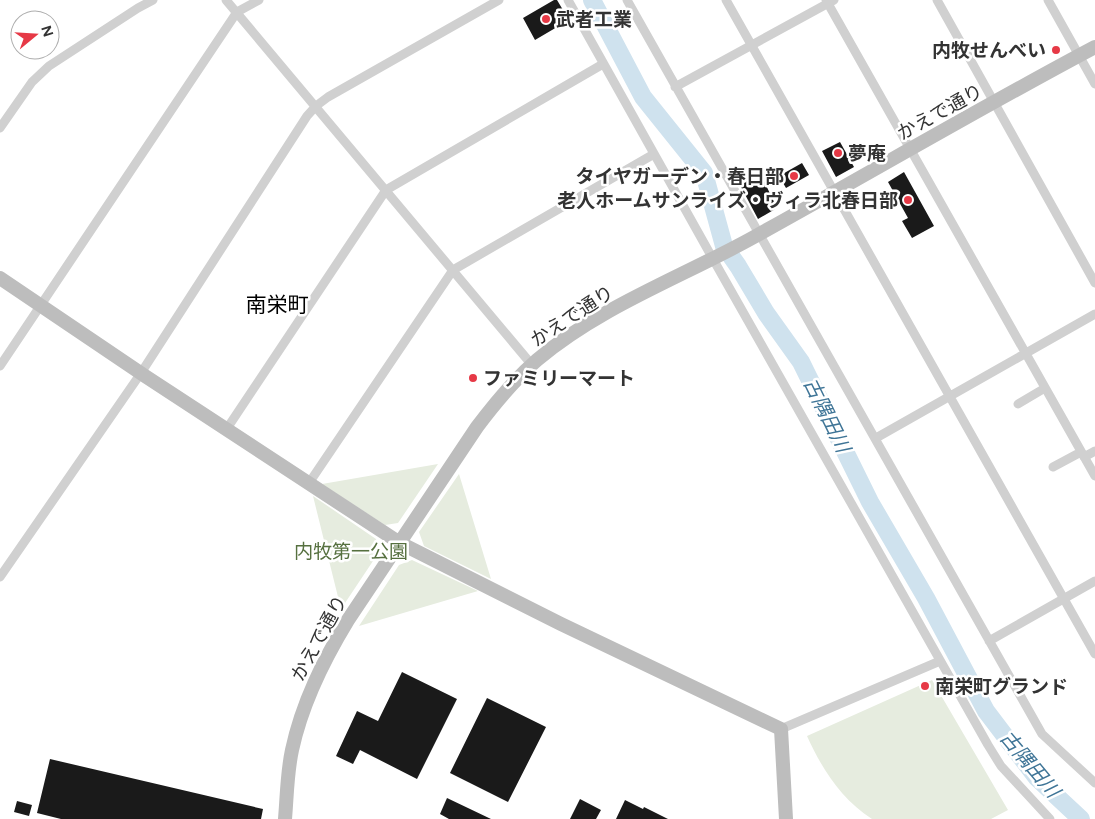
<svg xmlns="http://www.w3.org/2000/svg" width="1095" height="819" font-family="Figtree,'Noto Sans JP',sans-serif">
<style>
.green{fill:#e6ecdf}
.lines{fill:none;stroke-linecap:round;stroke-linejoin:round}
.river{stroke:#cfe2ee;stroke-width:18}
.building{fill:#1a1a1a}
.street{stroke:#d0d0d0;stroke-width:9}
.secondary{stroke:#bdbdbd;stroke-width:14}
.poi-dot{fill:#e63946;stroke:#fff;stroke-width:2}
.labels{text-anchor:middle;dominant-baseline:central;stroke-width:5;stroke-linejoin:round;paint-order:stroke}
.poi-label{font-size:19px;font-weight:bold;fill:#333;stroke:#fff;text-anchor:start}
.street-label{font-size:19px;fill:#333;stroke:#fff}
.park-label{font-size:19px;fill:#56703f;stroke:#fff}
.water-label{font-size:20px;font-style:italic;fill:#3f7597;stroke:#fff}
.quarter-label{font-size:21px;fill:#000;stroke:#fff}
</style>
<rect width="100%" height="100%" fill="#fff"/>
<path class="green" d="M438,464l-40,59 -13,2 -63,-41z
M459,474l32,105 -67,-33 -5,-14z
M313,496l63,43 3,13 -38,57z
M412,560l66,31 -119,35 40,-61z
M932,680l76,130 -17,9h-119c-31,-20 -50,-50 -65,-83z"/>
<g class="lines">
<path class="river" d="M592,0l51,97 61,76 20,73 14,20 28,47 35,49 69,140 56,96 60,113 51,67 44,41"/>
</g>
<path class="building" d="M554,0h3l12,20 -34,20 -12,-22z
M840,142l14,25 -18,10 -14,-26z
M802,163l7,12 -23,13 -7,-12z
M904,172l30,54 -22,12 -10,-17 6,-3 -20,-36z
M760,173l17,35 -19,11 -18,-34z
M402,672l55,27 -40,80 -57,-29 -7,14 -17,-8 21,-45 21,10z
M487,698l59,29 -38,75 -58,-29z
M50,759l213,50 -2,10h-200l-24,-6z
M447,798l44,21h-42l-9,-5z
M580,799l21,11 -5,9h-26z
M625,800l18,9 1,-2 24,12h-52z
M17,801l15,4 -3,11 -15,-4z"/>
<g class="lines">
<path class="street" d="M226,0l306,365
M568,0l145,259 275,486 13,21 49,53
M627,0l415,734 53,49
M726,0l369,654
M826,0l269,476
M937,0l158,283
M1048,0l47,84
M675,87l159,-87
M0,128l32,-46 17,-16 89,-58 15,-8
M0,366l237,-354 22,-12
M1018,404l27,-16
M226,430l160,-240 217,-126
M876,438l219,-124
M1084,457l11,-6
M1053,467l28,-15
M309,483l144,-213 201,-116
M0,577l141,-204 166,-257 9,-10 12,-9 171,-97
M989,641l106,-60
M781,729l159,-68"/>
<path class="secondary" d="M0,278l145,98 255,167 161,81 220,105 5,90
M285,819c2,-23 2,-46 7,-69 10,-47 31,-89 56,-130l129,-193c18,-24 37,-47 60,-67 64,-54 145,-83 217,-123 114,-63 226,-129 341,-190"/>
</g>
<g class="poi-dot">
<circle cx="546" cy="19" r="5"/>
<circle cx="1056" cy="50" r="5"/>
<circle cx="838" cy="153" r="5"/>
<circle cx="794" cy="176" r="5"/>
<circle cx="908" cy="200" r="5"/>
<circle cx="473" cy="378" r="5"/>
<circle cx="925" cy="686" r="5"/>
</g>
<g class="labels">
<g class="poi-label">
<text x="556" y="19">武者工業</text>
<text x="1046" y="50" text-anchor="end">内牧せんべい</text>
<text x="848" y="153">夢庵</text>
<text x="784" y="176" text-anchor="end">タイヤガーデン・春日部</text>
<text x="898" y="200" text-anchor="end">老人ホームサンライズ・ヴィラ北春日部</text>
<text x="483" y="378">ファミリーマート</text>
<text x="935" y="686">南栄町グランド</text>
</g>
<g class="street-label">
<text transform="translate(940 112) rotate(-29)">かえで通り</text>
<text transform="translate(572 316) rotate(-33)">かえで通り</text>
<text transform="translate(319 638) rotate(-61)">かえで通り</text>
</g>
<g class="park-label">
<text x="351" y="551">内牧第一公園</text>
</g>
<g class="water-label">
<text transform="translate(827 415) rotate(64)">古隅田川</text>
<text transform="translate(1030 764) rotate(50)">古隅田川</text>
</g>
<g class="quarter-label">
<text x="277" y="304">南栄町</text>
</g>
</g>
<g transform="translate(35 35) rotate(72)"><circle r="24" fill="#ffffff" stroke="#adadad"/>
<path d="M0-4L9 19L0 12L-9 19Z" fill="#e63946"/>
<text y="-8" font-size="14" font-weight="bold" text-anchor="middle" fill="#333333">N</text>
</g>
</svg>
